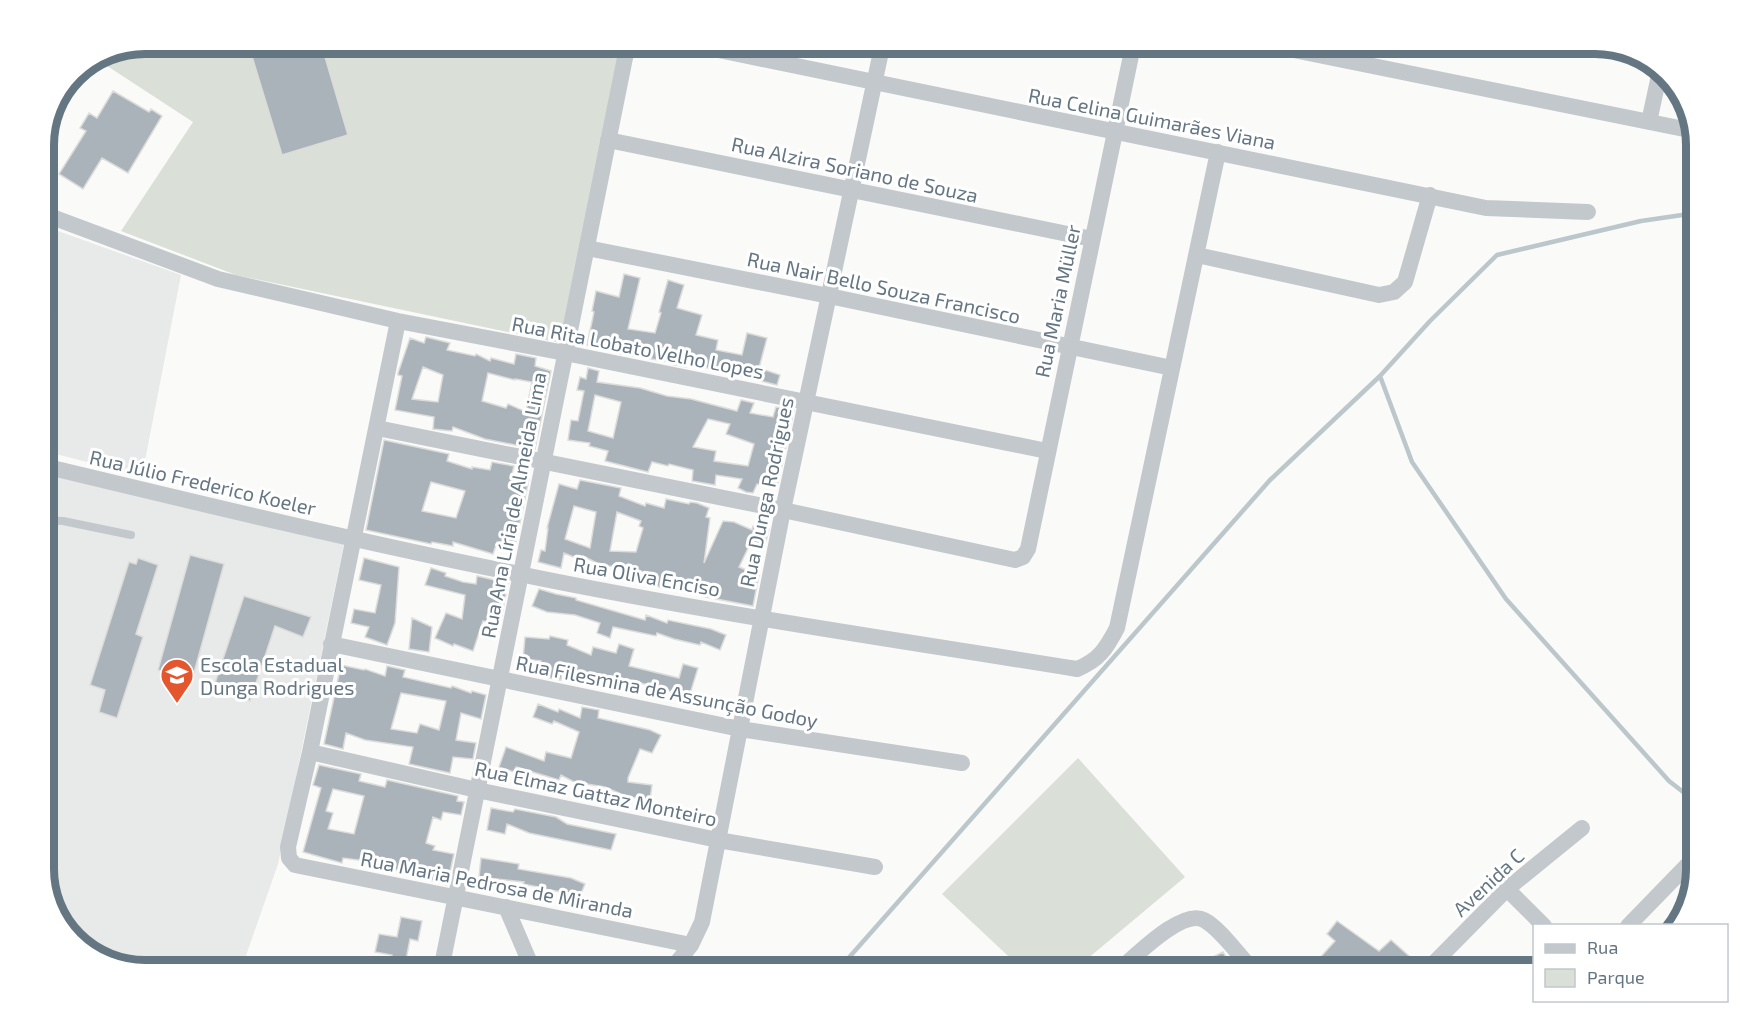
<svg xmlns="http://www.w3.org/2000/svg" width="1740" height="1014" font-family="'Exo 2',sans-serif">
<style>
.built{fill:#e8e9e9}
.green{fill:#dadfd7}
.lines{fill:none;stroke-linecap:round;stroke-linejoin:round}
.stream{stroke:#bbc7cb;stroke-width:4.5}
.building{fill:#aab3b9;stroke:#dcdcda;stroke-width:1.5;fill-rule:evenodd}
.lane{stroke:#c3c8cc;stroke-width:8}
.street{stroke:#c3c8cc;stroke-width:16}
.labels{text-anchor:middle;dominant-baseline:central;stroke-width:6;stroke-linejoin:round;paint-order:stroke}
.street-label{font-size:20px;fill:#657683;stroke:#fff}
.poi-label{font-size:20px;fill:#657683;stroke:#fff;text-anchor:start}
.rim{fill:none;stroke:#657683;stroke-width:8}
</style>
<rect width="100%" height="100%" fill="#fafaf8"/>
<path class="built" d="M44,226l137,49 -39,201 -98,-25z
M44,474l300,70 -66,320 -37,106h-96l-51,-13 -37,-37 -13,-44z"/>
<path class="green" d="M620,48l-60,295 -324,-68 -115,-44 72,-109 -98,-64 11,-7z
M1078,758l107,119 -111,93h-51l-81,-76z"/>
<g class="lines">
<path class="stream" d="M1380,376l32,86 94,137 163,182 27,21
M838,970l432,-490 110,-104 50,-55 67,-66 144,-34 55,-8"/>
</g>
<path class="building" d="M250,50h73l25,85 -66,20z
M113,91l36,21 2,-3 11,7 -34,57 -26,-15 -19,31 -24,-15 27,-43 -6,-3 9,-15 8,5z
M624,274l16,4 -12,51 27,4 6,-20 -2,-1 9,-32 16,5 -7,23 25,7 -6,20 22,5 -2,10 26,5 5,-22 20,5 -8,30 21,7 -3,10 -90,-22 -1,4 -4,-1 -12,-2 1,-2 -45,-7 -39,-10 7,-33 -2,-1 4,-20 23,6z
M426,337l24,6 -3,7 28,6 1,-2 14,7 1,-3 23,6 2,-10 20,4 -1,8 16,5 -16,78 -50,-10 -32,-12 -1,4 -19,-2 1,-12 -39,-7 7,-34 -4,-1v-2l12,-35 14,5zM423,367l20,8 -5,27 -26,-3zM488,373l27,7v-1l17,3 -6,30 -18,-8 -2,4 -24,-7z
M588,368l11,3 -2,11 43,6 27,8 24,3 46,12 4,-11 13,3 -4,10 23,4 3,-10 18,3 -17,78 -20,-4 -4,9 -7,-1 -8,-4 4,-9 -26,-4 -1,10 -23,-4 1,-11 -24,-6 -1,2 -16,-4 -4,10 -4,-1 -39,-10 3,-10 -19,-5 1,-3 -22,-3 3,-20 7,1 6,-30 -7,-1 3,-13 6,2zM595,395l26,7 -8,36 -25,-7zM708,419l22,5 -4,10 28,10 -6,22 -34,-5 2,-10 -23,-4z
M384,440l65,14 -2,7 25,8v-2l18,3 2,-8 22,4 -2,8 17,5 -15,72 -17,-9 -4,12 -40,-12v4l-21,-4 -1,2 -65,-14zM431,482l34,9 -9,27 -34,-7z
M580,480l41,8 -2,8 26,10 1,-3 18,5 2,-9 23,5 1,-2 7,1 12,5 -3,9 4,1 -6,45 19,-42 11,1 18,8 1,-4 16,3 -4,16 -14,-3 -12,25 20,8 -6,31 -52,-10 2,-5 -9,-2 1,-4 -25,-6 -4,10 -13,-4 4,-11 -24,-4v-3l-30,-1 -20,-10 -2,4 -17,-7 -3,15 -23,-6 3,-12 4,1 3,-23h-1l12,-44 18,5zM574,506l22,6 -6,36 -25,-9zM617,512l24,9 -2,5 4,2 -7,24 -26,-1z
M190,555l34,9 -32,116 -34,-10z
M138,558l20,7 -22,69 7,3 -26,81 -18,-6 6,-22 -15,-5 39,-123 7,2z
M364,558l35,9 -4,56 -8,22 -22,-8 4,-10 -18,-4 3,-14 21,4 6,-28 -22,-5z
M431,568l15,5 -1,3 18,6 13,2 1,-8 31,7 -8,42 -17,-4 -10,30 -19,-7 -1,2 -18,-8 11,-25 16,6 3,-24 -40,-10z
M539,589l17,5 20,4v2l69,20 1,-5 21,8 1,-3 43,9 15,6 -6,15 -19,-8 -1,3 -26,-6 -17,-6 -1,3 -43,-9 -3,11 -13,-5 3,-10 -25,-8 -28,-3 -15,-6z
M244,596l67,21 -8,20 -28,-11 -25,75 -37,-12z
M412,618l20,9 -3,25 -20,-3z
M550,636l18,4 -1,5 24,10 2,-8 23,6 3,-9 15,5 -5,17 50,12 4,-14 15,4 -9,29 -62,-18 -1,12 -15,-1 -49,-19 -1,9 -22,-4 2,-15 -18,-2 2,-22 24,2z
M341,665l23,5 1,-1 20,7 2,-10 18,4 -2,7 48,11 1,-2 19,7 1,-2 14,4 -5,24 -20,-6 -5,27 20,3 -3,16 -20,-2 -3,16 -41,-9 4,-17 -48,-7 -19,-7 -3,16 -19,-5zM401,693l45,8 -7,29 -19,-6 -3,9 -26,-4z
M538,704l20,8 1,-3 21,9 2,-11 17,3 -1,8 52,12 11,5 -9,18 -12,-4 -12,29v4l24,3 -2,15 -22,-3 -23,-10 -25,-4v2l-19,-10 -2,5 -43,-13 -2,5 -15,-5 7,-20 38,14 2,-9 25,6 8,-26 -25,-11 -2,3 -19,-7z
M319,765l42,9 -2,7 26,6 2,-7 71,16 -1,5 7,1 -3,13 -18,-3 -2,8 -8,-3 -7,26 9,3 -2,4 21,4 -7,31 -81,-24 -23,-3 -1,5 -39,-11 18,-64 -8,-3zM333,789l31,7 -10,38 -26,-5 5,-16 -7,-2z
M491,808l22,4 2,-3 41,8 11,7 49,10 -5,16 -82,-17 -22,-9 -2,10 -18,-4z
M481,858l38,6 -1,5 53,9 14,6 -6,14 -11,-5 -24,-4v-1l-21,-4 1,-2 -45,-5z
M401,917l21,4 -4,20 -8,-2 -6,31h-15l3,-15 -17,-3 4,-18 18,3z
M1337,921l42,30 12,-11 26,23 -7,7h-109l11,-13 5,4 18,-20 -8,-7z
M1223,952l8,14 -10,4h-34z"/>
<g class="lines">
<path class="lane" d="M44,520l19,1 68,14"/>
<path class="street" d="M1269,45l425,86
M709,48l777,160 102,4
M1649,122l11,-51
M608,140l484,99
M44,214l174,65 180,42 167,32 482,98
M587,248l242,48 343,72
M1197,255l182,40 15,-3 11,-10 25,-87
M398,321l-88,431 -22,95 1,11 6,7 396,80
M377,428l406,82 232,50 8,-3 5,-8 105,-503
M44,466c158,38 316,76 475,108 185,38 372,65 558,95 22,-9 29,-20 40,-41l101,-476
M331,644l409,85 222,34
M310,752l167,38 241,50 157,27
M1507,889l37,37
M506,907l27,63
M1628,926l68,-70
M441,970l186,-922
M671,970l20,-25 11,-23 81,-412 99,-463
M1119,970c16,-13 63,-62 85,-50 17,9 35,36 49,50
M1427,970l80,-81 75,-61"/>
</g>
<defs>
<symbol id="school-pin" viewBox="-11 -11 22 30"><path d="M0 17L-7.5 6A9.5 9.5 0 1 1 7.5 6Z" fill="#e4572e" stroke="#fff"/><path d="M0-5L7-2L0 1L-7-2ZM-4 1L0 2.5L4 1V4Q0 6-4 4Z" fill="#fff"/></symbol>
</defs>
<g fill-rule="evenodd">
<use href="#school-pin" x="158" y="656" width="38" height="52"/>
</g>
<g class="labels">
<g class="street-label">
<text transform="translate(1152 118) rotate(11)">Rua Celina Guimarães Viana</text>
<text transform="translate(855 169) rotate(12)">Rua Alzira Soriano de Souza</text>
<text transform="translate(884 287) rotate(12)">Rua Nair Bello Souza Francisco</text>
<text transform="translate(1057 301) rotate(-78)">Rua Maria Müller</text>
<text transform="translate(638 347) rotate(11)">Rua Rita Lobato Velho Lopes</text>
<text transform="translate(203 482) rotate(13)">Rua Júlio Frederico Koeler</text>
<text transform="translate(766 492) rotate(-78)">Rua Dunga Rodrigues</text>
<text transform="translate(513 505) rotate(-79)">Rua Ana Líria de Almeida Lima</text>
<text transform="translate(647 576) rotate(10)">Rua Oliva Enciso</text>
<text transform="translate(667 691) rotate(11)">Rua Filesmina de Assunção Godoy</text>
<text transform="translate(596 793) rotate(12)">Rua Elmaz Gattaz Monteiro</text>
<text transform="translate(1488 882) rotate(-43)">Avenida C</text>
<text transform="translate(497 884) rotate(11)">Rua Maria Pedrosa de Miranda</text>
</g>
<g class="poi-label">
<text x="200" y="664">Escola Estadual<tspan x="200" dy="23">Dunga Rodrigues</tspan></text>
</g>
</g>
<path d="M0 0H1740V1014H0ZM145 54H1595A91 91 0 0 1 1686 145V869A91 91 0 0 1 1595 960H145A91 91 0 0 1 54 869V145A91 91 0 0 1 145 54Z" fill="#fff" fill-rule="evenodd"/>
<path class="rim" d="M145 54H1595A91 91 0 0 1 1686 145V869A91 91 0 0 1 1595 960H145A91 91 0 0 1 54 869V145A91 91 0 0 1 145 54Z"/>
<rect x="1533" y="924" width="195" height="78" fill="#ffffff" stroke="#c1c8cd" stroke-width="1.5"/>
<rect x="1545" y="944" width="30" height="9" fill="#c3c8cc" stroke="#c1c8cd" stroke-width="1.5"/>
<text x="1587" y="954" font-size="18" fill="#657683">Rua</text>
<rect x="1545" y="969" width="30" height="18" fill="#dadfd7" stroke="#c1c8cd" stroke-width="1.5"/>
<text x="1587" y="984" font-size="18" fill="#657683">Parque</text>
</svg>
